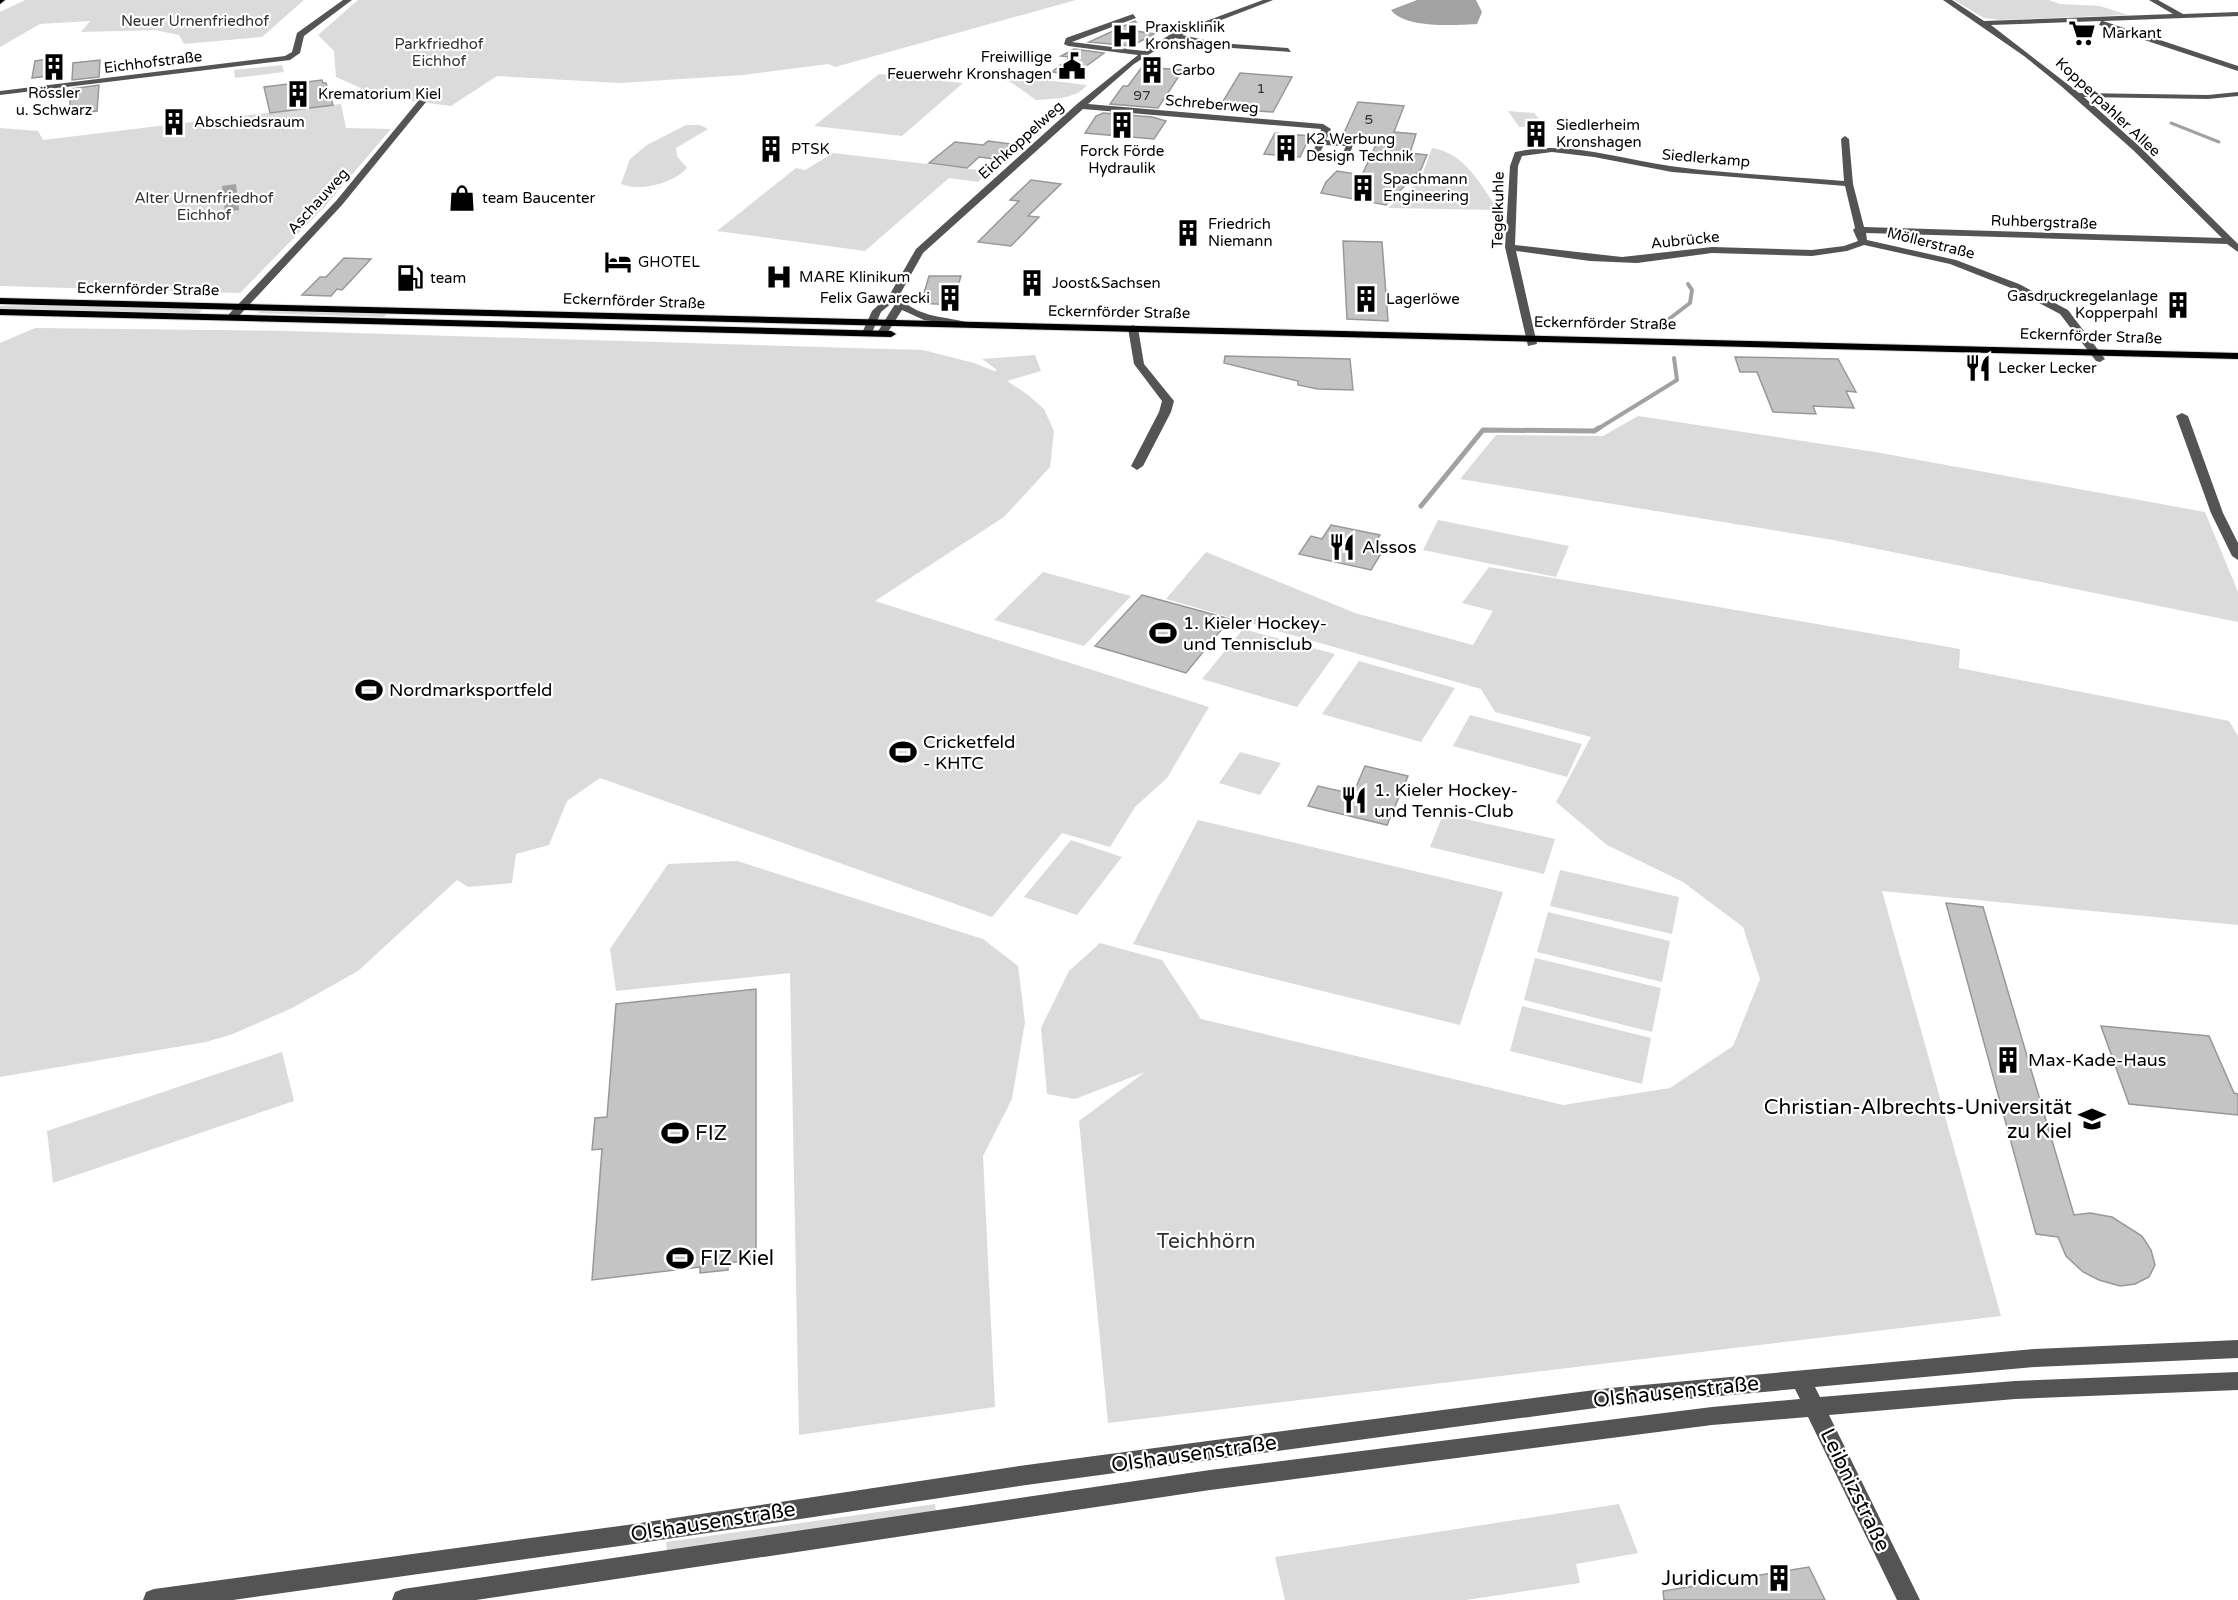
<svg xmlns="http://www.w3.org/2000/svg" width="2238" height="1600" font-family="'Varela Round',sans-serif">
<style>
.green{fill:#dbdbdb}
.water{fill:#a2a2a2}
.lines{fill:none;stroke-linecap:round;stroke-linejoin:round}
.stream-far2{stroke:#a2a2a2;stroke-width:3}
.stream-far1{stroke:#a2a2a2;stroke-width:4}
.stream{stroke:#a2a2a2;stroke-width:5}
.building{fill:#c4c4c4;stroke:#989898;stroke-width:1.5}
.major-casing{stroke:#dbdbdb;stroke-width:2}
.highway-casing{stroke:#dbdbdb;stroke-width:2}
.minor{fill:#545454;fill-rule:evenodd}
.major{fill:#000;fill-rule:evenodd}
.highway{fill:#000;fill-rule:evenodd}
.labels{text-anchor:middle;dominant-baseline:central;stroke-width:4.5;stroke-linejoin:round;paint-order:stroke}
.far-number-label{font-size:14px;fill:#313131}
.far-park-label{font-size:15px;fill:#323232;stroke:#fff}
.far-poi-label{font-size:15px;fill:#000;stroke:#fff;text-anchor:start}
.far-street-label{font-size:15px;fill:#000;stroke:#fff}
.poi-label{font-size:18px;fill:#000;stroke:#fff;text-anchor:start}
.near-poi-label{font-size:21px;fill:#000;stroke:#fff;text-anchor:end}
.near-park-label{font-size:21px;fill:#323232;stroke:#fff}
.near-street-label{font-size:21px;fill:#000;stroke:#fff}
</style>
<rect width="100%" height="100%" fill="#fff"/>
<path class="green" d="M25,0h279l-42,37 -78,7 -5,-9 -24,-5 -74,2 9,-11 -50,3 -40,23v-35z
M358,0h718l-241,67 -7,-3 -85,11 -123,8 -123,-7 -46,30 -70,-9 -45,-20 -2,-26 -16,-16z
M1954,0h95l11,4 40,2 28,9 -128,5 -16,-2z
M282,65l2,7 -49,6 -1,-8z
M987,73l100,12c-12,15 -33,13 -51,15l-24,-17z
M879,74l84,9 -61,53 -88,-10z
M341,104l5,24 45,1 -65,76 -86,88 -240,-7v-158l38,3 5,9z
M1508,111l26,2 12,14h-27z
M686,125h14l8,4 -32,19 1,8 10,12c-13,15 -47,24 -66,16l9,-25 17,-14z
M1432,148c33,5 49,37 66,62l-110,-2 32,-27z
M833,153l154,18 -9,11 -29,-4 -84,73 -148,-20 79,-63 9,2z
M42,305l161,4 -4,4 -199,-4v-3z
M261,310l127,3 -4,4 -126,-4z
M35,328l253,3 635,19 51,13 20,8 3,-1 -15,-11 53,-4 6,16 -34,10 20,13 17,15 10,22 -4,36 -46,50 -129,84 334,106 -42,71 -32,29 -25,40 -48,-14 -70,84 -392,-139 -33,23 -18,44 -33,9 -4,29 -44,4 -11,-7 -99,91 -66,37 -59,26 -27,8 -206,35v-734z
M1638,416l237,36 330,60 33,80v30l-405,-82 -373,-61 36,-44 107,1z
M1438,520l131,26 -13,31 -133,-27z
M1206,552l149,61 118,32 20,-34 -31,-8 27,-36 471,82 -1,19 270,53 9,15v189l-356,-34 119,425 -893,107 -29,-302 66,-49 -70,27 -28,-5 -6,-66 28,-57 31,-28 62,17 39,59 362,86 107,-17 63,-42 27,-67 -17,-52 -60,-45 -76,-37 -51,-43 35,-65 -96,-25 -14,-23 -315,-90z
M1043,572l88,24 -47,50 -90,-26z
M1243,629l92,25 -38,53 -95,-28z
M1359,661l96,27 -34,54 -99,-28z
M1470,715l112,29 -15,33 -114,-31z
M1240,752l41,11 -21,32 -41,-12z
M1443,814l112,25 -11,35 -114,-27z
M1198,820l305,72 -43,133 -327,-81z
M1071,840l51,17 -45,58 -53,-18z
M737,861l246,78 35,27 7,56 -13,77 -29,57 12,251 -196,28 -9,-462 -174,18 -6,-42 58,-85z
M1560,870l119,27 -7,37 -122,-28z
M1548,912l122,29 -8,41 -125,-30z
M1535,958l126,30 -9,44 -128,-32z
M1522,1006l129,32 -9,46 -132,-33z
M282,1052l12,49 -241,82 -6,-52z
M935,1504l1,8 -269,40 -1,-10z
M1619,1504l19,49 -62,11 4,19 -114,17h-181l-10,-43z"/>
<path class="water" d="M1417,0h59l6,12 -5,12c-21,1 -72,5 -86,-14z
M236,184l3,26 -14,2 -3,-26z"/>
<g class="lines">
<path class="stream-far2" d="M2171,123l48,19"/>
<path class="stream-far1" d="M1669,319l21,-16 2,-13 -4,-6
M1596,430l81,-50 -3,-22"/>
<path class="stream" d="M1421,506l62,-76 111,1 5,-3"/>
</g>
<path class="building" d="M1135,21l2,2 -7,7 24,4 -22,12 -43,-4z
M1074,49l30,4 -30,22 -22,-3 18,-15 -9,-1z
M54,58l1,17 -23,3 3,-17z
M100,60l-1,17 -27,3 1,-17z
M1142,67l41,3 -25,38 -48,-4 13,-18h5z
M1240,73l52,4 -19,35 -54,-4z
M322,80l1,3h3l7,22 -63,8 -6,-26z
M99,85l-2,26 -28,4 2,-26z
M1358,102l46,4 -10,26 22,2 -6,19 17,2 -6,14 -35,36 -65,-12 5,-11 11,-11 25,4 17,-37 -36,-3z
M1103,113l49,4 14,4 -12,18 -69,-6 11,-17z
M1275,133l35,3 -10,21 -36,-3z
M988,141l23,3 -17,15 -15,-2 -12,11 -38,-5 26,-21 28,3z
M1031,180l30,4 -33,32 11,1 -28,29 -33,-4 41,-41 -9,-1z
M1343,241l39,1 6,79 -41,-2z
M344,258l27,1 -29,31 -5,-1 -6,7 -29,-1 18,-18h6z
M929,276h32l-9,29 -31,-2z
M1225,356l125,3 3,31 -35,-1 -20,-4v-4l-74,-18z
M1735,357l103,2 18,33 -10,-1 8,17 -41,-2 3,8 -43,-2 -16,-40h-17z
M1331,525l49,10 -4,6 7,2 -5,8 4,1 -11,18 -72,-16 12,-18 11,3z
M1142,595l88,24 -44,54 -91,-27z
M1365,766l43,10 -21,49 -79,-19 10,-20 35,8z
M1946,903l37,4 91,308 16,-2 22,4 30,19 9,14 4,15 -6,12 -14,7 -15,2 -21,-6 -16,-8 -17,-16 -8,-19 -22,-3z
M756,989v270l-28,4v7l-28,3v-6l-108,13 10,-131 -10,1 3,-32 12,-1 9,-113z
M2101,1026l108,10 25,57 4,1v21l-109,-11z
M1809,1567l16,33h-161l-1,-9z"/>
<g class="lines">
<defs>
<path id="major" d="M0,298l2238,55v6l-2238,-55z
M0,309l891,22 5,3 -5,3 -891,-22z"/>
<path id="highway" d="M0,0h5l-5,4z"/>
</defs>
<use href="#major" class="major-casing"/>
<use href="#highway" class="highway-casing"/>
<path class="minor" d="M343,0h9l-48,36 -4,17 -10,7 -290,35v-4l285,-35 7,-4 5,-19z
M1263,0h10l-91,35 36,8 70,5 3,4 -73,-5 -43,-9 -41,26 -46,40 235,20 8,5 -5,11 28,2 -6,17 -36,-3 9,-27 -238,-20 -160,144 -24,43c16,21 43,20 67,26v4l-42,-6 -22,-10 -16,25h-8l-1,-2 18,-29 -2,-2 -12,10 -10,23h-8l-1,-2 10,-22 18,-17 26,-45 161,-145 61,-49 -70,-9 -4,-2 2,-6 67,-24 3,4 -64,24 72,9 27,-17zM1324,145l22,1 -4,8 -22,-2z
M1943,0h9l32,21 189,-7 -24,-14h9l25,14 55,-2v4l-135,5 135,45v5l-139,-46 2,-4 -110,4 88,68 129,2 30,-3v4l-30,3 -124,-2 55,49 99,98v8l-11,-8 -361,-11 1,7 89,20 63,24 49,26 37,49 -5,3 -4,-1 -36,-47 -49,-26 -61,-24 -86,-19 -17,6 -35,5 -100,-3 -75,10 -47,-2 -74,-10 21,93 -9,2 -23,-99 5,-81 5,-14c52,-12 103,7 155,14 57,8 116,10 174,15l-3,-42 4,-3 4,3 4,45 11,43 358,11 -89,-88 -72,-64 -37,-30zM1552,152l42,5 78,15 173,14 10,42 -2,2 5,11 -14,5 -32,4 -100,-3 -90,10 -107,-12 3,-79 4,-10z
M419,100l7,2 -84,103 -105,113h-8v-4l107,-113z
M1133,325l5,3 6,36 30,37 -3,11 -28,54 -6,4 -6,-4 28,-54 3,-11 -28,-37 -6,-36z
M2182,413l6,3 35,97 15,30v17l-6,-4 -21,-43 -35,-97z
M2238,1340v18l-203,9 -220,20 5,10 195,-16 223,-9v18l-223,9 -186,16 91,185h-23l-89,-183 -96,8 -502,65 -734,110h-84l3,-8 8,-3 807,-119 502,-63 88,-8 -5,-10 -185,17 -591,80 -392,59 -394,55h-90l3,-8 8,-3 473,-64 392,-59 591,-78 425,-39z"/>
<use href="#major" class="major"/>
<use href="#highway" class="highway"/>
</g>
<defs>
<symbol id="supermarket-bare" viewBox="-9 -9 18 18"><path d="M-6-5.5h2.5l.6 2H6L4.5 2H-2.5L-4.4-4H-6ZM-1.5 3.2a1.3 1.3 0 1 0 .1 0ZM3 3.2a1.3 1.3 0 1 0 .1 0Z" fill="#000" stroke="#fff" stroke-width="2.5" paint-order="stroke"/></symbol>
<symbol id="hospital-bare" viewBox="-9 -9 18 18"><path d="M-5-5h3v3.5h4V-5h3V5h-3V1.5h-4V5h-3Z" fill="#000" stroke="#fff" stroke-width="2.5" paint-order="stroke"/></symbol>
<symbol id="civic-bare" viewBox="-9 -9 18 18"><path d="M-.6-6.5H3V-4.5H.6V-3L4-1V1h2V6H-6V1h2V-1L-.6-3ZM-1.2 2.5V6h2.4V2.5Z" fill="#000" stroke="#fff" stroke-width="2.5" paint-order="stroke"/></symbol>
<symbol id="building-bare" viewBox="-9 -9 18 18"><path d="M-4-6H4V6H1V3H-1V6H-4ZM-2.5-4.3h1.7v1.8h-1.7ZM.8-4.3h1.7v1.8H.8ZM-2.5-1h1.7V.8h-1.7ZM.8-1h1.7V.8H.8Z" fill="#000" stroke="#fff" stroke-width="2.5" paint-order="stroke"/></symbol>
<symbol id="shop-bare" viewBox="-9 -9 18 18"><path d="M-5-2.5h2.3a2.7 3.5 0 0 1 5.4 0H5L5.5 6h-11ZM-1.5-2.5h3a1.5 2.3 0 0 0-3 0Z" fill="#000" stroke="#fff" stroke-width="2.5" paint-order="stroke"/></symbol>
<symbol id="hotel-bare" viewBox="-9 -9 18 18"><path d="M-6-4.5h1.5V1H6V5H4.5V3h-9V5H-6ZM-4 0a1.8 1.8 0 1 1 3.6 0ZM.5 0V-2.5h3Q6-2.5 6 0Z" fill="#000" stroke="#fff" stroke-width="2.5" paint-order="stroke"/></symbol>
<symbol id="fuel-bare" viewBox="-9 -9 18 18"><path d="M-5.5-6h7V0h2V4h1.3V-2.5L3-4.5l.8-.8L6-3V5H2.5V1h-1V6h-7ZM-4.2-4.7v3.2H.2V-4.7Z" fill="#000" stroke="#fff" stroke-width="2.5" paint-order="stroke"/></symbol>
<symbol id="restaurant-bare" viewBox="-9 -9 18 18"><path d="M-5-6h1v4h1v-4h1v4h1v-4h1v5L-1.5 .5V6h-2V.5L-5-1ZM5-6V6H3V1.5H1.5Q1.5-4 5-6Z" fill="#000" stroke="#fff" stroke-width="2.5" paint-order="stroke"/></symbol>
<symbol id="stadium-bare" viewBox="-9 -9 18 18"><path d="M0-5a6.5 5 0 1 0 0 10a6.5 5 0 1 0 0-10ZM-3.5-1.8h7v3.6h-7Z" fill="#000" stroke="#fff" stroke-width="2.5" paint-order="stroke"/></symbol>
<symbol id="university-bare" viewBox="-9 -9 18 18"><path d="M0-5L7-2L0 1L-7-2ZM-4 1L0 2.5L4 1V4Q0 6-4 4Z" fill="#000" stroke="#fff" stroke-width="2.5" paint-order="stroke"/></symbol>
</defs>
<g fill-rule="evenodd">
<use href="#supermarket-bare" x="2063" y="14" width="38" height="38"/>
<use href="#hospital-bare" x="1106" y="17" width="38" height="38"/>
<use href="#civic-bare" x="1053" y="47" width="38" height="38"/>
<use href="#building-bare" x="35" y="48" width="38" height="38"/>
<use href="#building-bare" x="1133" y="51" width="38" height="38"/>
<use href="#building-bare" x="279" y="75" width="38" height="38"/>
<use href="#building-bare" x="155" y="103" width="38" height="38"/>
<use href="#building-bare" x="1103" y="106" width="38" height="38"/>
<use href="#building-bare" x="1517" y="115" width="38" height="38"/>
<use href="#building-bare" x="1267" y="129" width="38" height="38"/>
<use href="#building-bare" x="752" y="130" width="38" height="38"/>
<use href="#building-bare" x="1344" y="169" width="38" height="38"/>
<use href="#shop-bare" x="443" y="179" width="38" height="38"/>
<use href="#building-bare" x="1169" y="214" width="38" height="38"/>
<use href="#hotel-bare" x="599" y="243" width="38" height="38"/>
<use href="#hospital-bare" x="760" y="258" width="38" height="38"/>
<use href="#fuel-bare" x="391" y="259" width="38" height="38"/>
<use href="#building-bare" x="1013" y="264" width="38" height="38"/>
<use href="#building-bare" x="931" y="279" width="38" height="38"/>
<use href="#building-bare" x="1347" y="280" width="38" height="38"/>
<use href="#building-bare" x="2159" y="286" width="38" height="38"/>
<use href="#restaurant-bare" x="1959" y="349" width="38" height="38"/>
<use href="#restaurant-bare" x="1323" y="528" width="38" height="38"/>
<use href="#stadium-bare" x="1144" y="614" width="38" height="38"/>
<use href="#stadium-bare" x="350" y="671" width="38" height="38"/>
<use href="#stadium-bare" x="884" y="733" width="38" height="38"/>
<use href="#restaurant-bare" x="1335" y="781" width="38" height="38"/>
<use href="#building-bare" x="1989" y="1041" width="38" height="38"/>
<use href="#university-bare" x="2073" y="1100" width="38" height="38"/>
<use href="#stadium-bare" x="656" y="1114" width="38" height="38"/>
<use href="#stadium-bare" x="661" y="1239" width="38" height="38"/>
<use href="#building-bare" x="1760" y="1559" width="38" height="38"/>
</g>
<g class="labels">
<g class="far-number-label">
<text x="1261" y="88">1</text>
<text x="1142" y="95">97</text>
<text x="1369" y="119">5</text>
</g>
<g class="far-park-label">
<text x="195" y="21">Neuer Urnenfriedhof</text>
<text x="439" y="44">Parkfriedhof<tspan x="439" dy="17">Eichhof</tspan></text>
<text x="204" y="198">Alter Urnenfriedhof<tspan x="204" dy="17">Eichhof</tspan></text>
</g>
<g class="far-poi-label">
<text x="1145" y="27">Praxisklinik<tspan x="1145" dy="17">Kronshagen</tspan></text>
<text x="2102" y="33">Markant</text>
<text x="1052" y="57" text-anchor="end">Freiwillige<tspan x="1052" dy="17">Feuerwehr Kronshagen</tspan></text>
<text x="1172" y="70">Carbo</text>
<text x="54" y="93" text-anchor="middle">Rössler<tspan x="54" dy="17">u. Schwarz</tspan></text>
<text x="318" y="94">Krematorium Kiel</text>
<text x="194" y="122">Abschiedsraum</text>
<text x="1556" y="125">Siedlerheim<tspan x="1556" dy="17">Kronshagen</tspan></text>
<text x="1306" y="139">K2 Werbung<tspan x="1306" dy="17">Design Technik</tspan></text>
<text x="791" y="149">PTSK</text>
<text x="1122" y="151" text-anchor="middle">Forck Förde<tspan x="1122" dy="17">Hydraulik</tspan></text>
<text x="1383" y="179">Spachmann<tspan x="1383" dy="17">Engineering</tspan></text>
<text x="482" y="198">team Baucenter</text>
<text x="1208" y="224">Friedrich<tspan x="1208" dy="17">Niemann</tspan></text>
<text x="638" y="262">GHOTEL</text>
<text x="799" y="277">MARE Klinikum</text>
<text x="430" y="278">team</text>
<text x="1052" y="283">Joost&amp;Sachsen</text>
<text x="2158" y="296" text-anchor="end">Gasdruckregelanlage<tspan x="2158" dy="17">Kopperpahl</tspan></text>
<text x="930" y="298" text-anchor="end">Felix Gawarecki</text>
<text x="1386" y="299">Lagerlöwe</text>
<text x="1998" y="368">Lecker Lecker</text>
</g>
<g class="far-street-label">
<text transform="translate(153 62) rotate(-7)">Eichhofstraße</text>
<text transform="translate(1212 104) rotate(5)">Schreberweg</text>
<text transform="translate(2108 107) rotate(43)">Kopperpahler Allee</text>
<text transform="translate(1021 140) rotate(-42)">Eichkoppelweg</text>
<text transform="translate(1706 158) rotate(5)">Siedlerkamp</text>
<text transform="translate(318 201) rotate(-48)">Aschauweg</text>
<text transform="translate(1498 210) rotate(-89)">Tegelkuhle</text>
<text transform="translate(2044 222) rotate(2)">Ruhbergstraße</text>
<text transform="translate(1685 240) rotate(-6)">Aubrücke</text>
<text transform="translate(1931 243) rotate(14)">Möllerstraße</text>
<text transform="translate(148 289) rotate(1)">Eckernförder Straße</text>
<text transform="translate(634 301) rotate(2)">Eckernförder Straße</text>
<text transform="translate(1119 312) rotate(1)">Eckernförder Straße</text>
<text transform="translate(1605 323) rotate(1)">Eckernförder Straße</text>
<text transform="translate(2091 336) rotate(2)">Eckernförder Straße</text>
</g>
<g class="poi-label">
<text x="1362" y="547">Alssos</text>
<text x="1183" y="623">1. Kieler Hockey-<tspan x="1183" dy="21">und Tennisclub</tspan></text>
<text x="389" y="690">Nordmarksportfeld</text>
<text x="923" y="742">Cricketfeld<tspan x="923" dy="21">- KHTC</tspan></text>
<text x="1374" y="790">1. Kieler Hockey-<tspan x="1374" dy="21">und Tennis-Club</tspan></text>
<text x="2028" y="1060">Max-Kade-Haus</text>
</g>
<g class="near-poi-label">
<text x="2072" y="1107">Christian-Albrechts-Universität<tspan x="2072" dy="24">zu Kiel</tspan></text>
<text x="695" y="1133" text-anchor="start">FIZ</text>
<text x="700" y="1258" text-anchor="start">FIZ Kiel</text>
<text x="1759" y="1578">Juridicum</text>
</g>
<g class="near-park-label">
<text x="1206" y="1241">Teichhörn</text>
</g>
<g class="near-street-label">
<text transform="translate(1676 1392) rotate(-6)">Olshausenstraße</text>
<text transform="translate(1194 1454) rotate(-8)">Olshausenstraße</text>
<text transform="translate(1855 1490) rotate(64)">Leibnizstraße</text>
<text transform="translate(713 1522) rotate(-9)">Olshausenstraße</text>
</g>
</g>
</svg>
